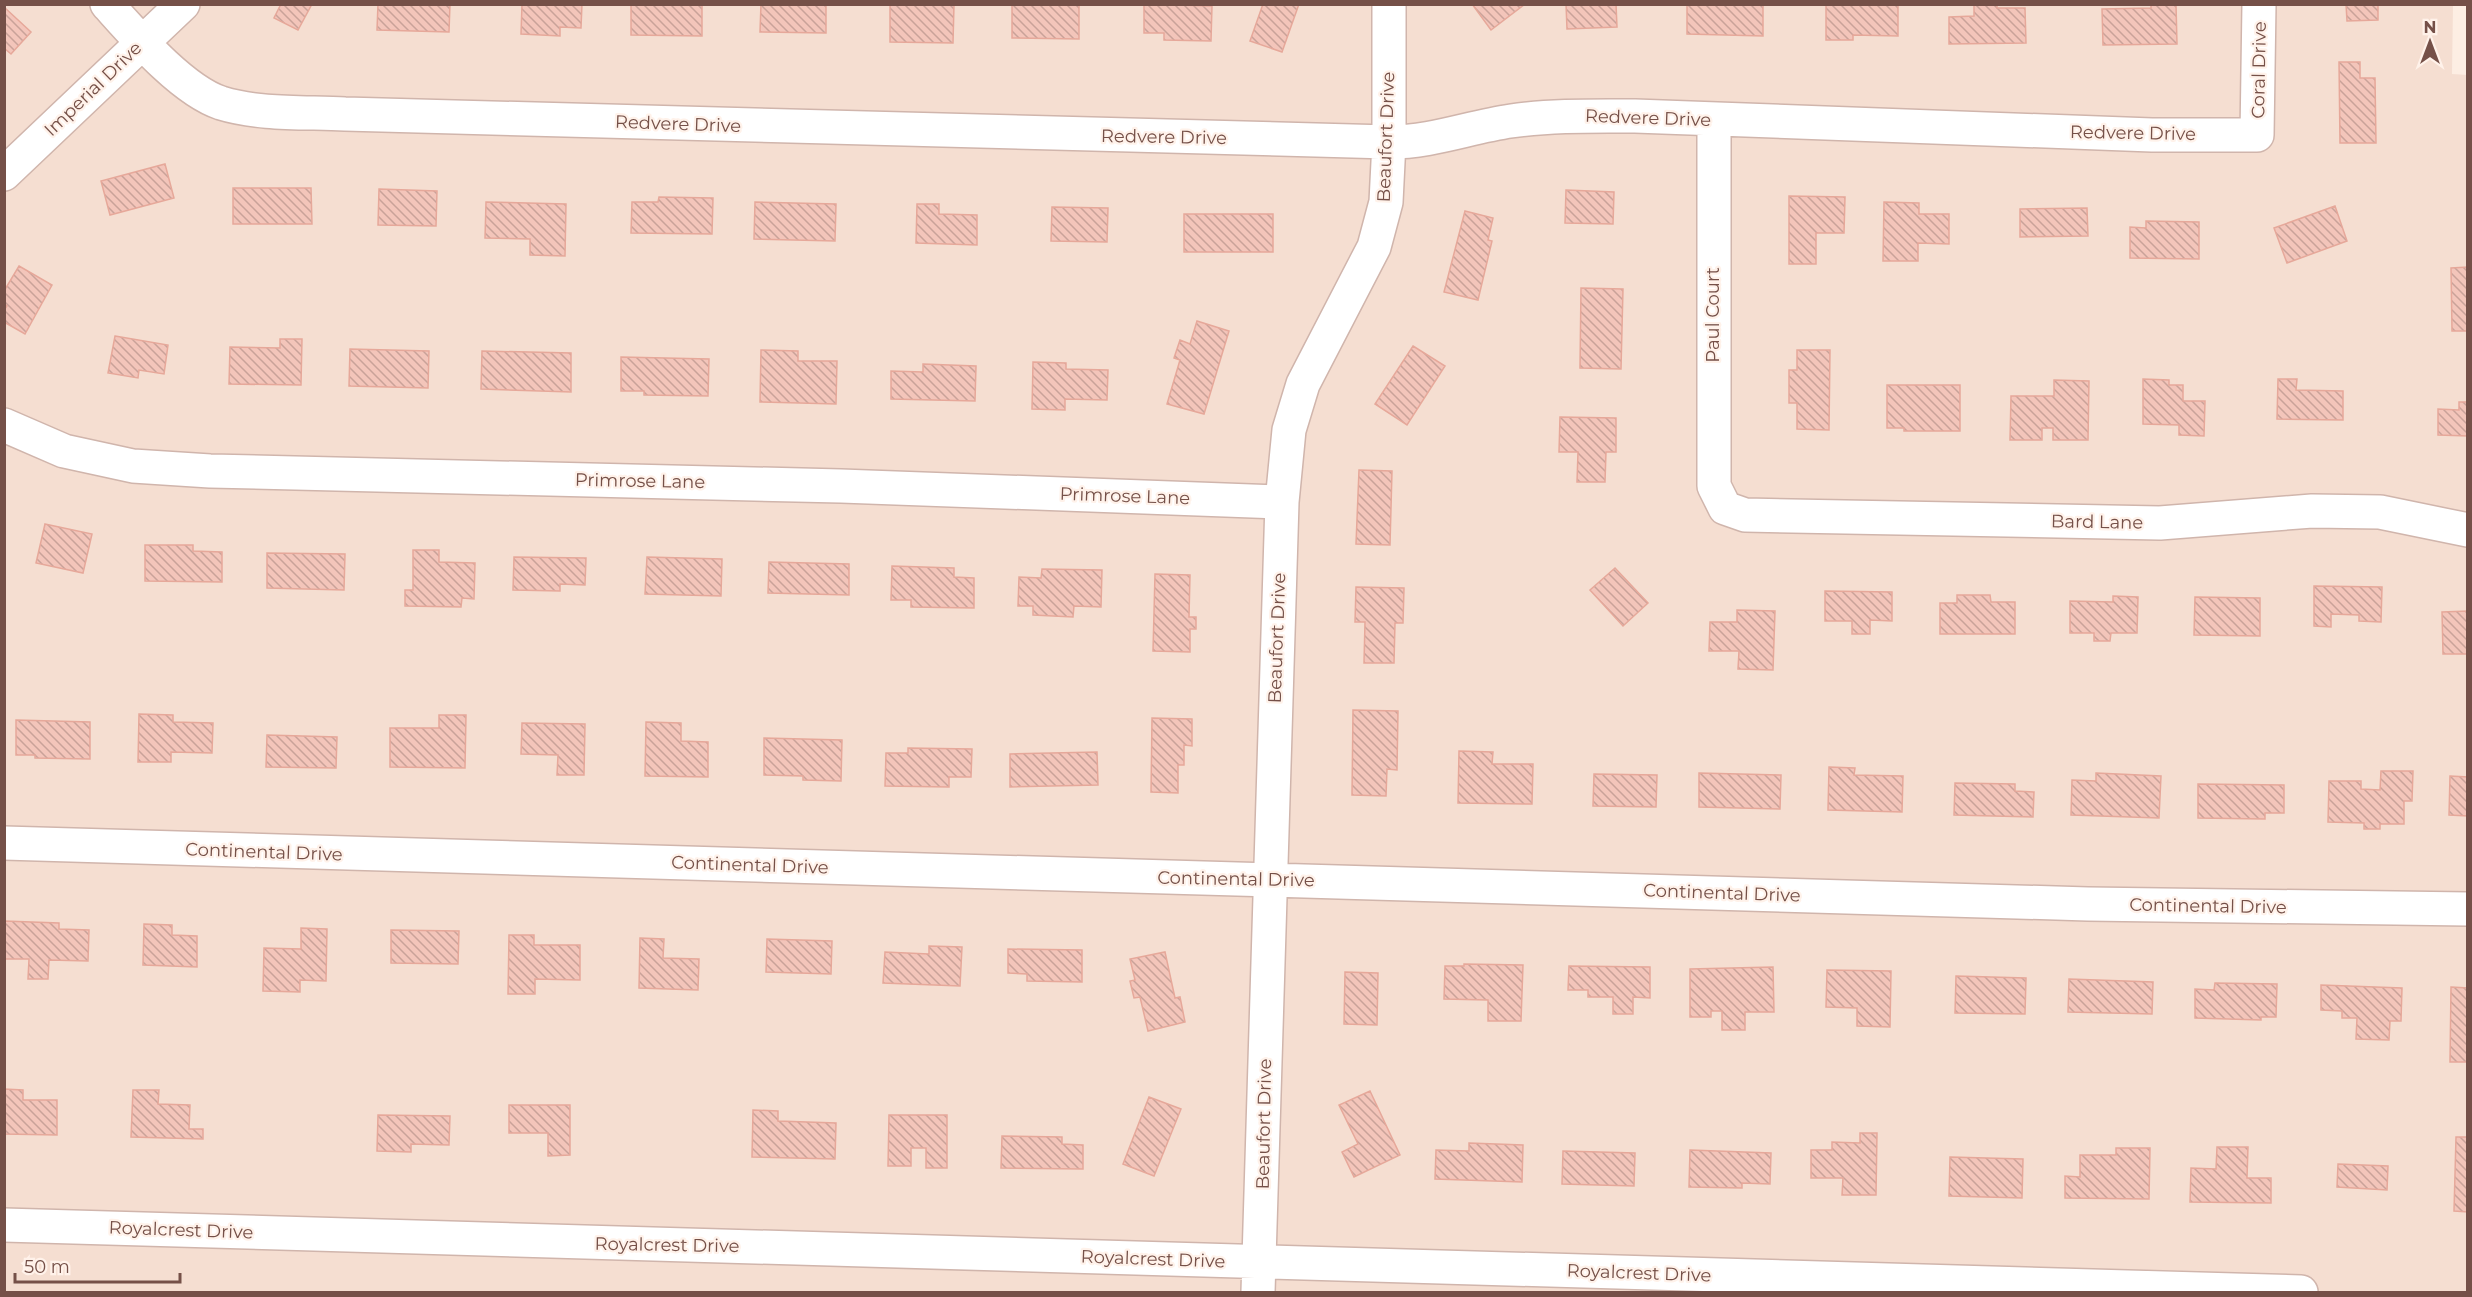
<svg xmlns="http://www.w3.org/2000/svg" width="2472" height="1297" font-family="Montserrat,sans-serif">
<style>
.residential{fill:#f5ded1}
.building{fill:url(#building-back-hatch);stroke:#e6a89a;stroke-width:1.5}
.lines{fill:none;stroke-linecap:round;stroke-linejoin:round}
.minor-casing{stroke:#d0b5ac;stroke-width:36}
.minor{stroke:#fff;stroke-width:33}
.labels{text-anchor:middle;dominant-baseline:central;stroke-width:4.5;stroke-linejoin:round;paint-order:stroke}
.street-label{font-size:18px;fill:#755048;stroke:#fff2ea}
</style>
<defs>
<pattern id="building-back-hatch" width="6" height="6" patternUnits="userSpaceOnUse" patternTransform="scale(1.5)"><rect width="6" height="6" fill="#f3c5ba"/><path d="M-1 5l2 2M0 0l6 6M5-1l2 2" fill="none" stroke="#c9a299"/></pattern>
</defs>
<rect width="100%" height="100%" fill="#fdeee3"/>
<path class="residential" d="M5,5h2448l-1,69 16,1 -1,1217h-2462z"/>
<path class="building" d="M281,4h31l-14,26 -24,-12z
M378,4h72l-1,28 -72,-2z
M522,4h60l-1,24 -21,-1v9l-39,-2z
M631,4h71v32l-71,-1z
M761,4h65v29l-66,-1z
M890,4l64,1 -1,38 -63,-1z
M1012,4h67v35l-67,-1z
M1144,4l68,2 -1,35 -47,-1v-7h-20z
M1263,4h36l-17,48 -32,-11z
M1472,4h53l-34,26z
M1566,4h50l1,23 -50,2z
M1687,4h76v32l-76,-2z
M1826,4h72v32l-45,-1v5h-27z
M1974,4h23v4h28l1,35 -77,1v-27l25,-1z
M2151,4h25l1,40 -74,1 -1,-36 49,-1z
M2346,4h32v16l-31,1z
M4,7l27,25 -20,22 -7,-6z
M2339,62h21v16h15l1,65h-36z
M165,164l9,34 -64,17 -9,-34z
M233,188h78l1,36h-79z
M379,189l58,2 -1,35 -58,-1z
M1566,190l48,2 -1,32 -48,-1z
M1789,196l56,1 -1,36h-28v31h-27z
M659,197l54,1 -1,36 -81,-1 1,-31h26z
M486,202l80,2 -1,52 -35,-1v-16l-45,-1z
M755,202l81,2 -1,37 -81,-2z
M1884,202l35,1v11h30v30l-31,-1v18h-35z
M917,204h22v10l38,1v30l-61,-2z
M2335,206l12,35 -60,22 -13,-35z
M1052,207l56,1 -1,34 -56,-1z
M2087,208l1,28 -68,1v-28z
M1465,211l28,7 -5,22 4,1 -14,59 -34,-8z
M1184,214h89v38h-89z
M2146,221l53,1v37l-69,-1v-31l16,1z
M19,266l33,19 -27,49 -21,-12v-12l3,-4 -3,-2v-13z
M2468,267v64h-16l-1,-63z
M1581,288l42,1 -2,80 -41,-1z
M1197,321l32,10 -25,83 -37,-10 13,-44 -6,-2 6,-18 10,4z
M115,336l53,9 -4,29 -25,-4 -1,8 -30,-5z
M280,339h22l-1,46 -72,-1 1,-37 50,1z
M1413,346l32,20 -38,59 -32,-21z
M350,349l79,2 -1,37 -79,-2z
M761,350l37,1v10h39l-1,43 -76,-2z
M1797,350h33l-1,80 -32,-1v-26h-8v-33h8z
M482,351l89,2v39l-90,-3z
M621,357l88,2 -1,37 -64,-1v-4h-23z
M1033,362l33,1v6l42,1 -1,30 -42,-1v11l-33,-1z
M923,364l53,2 -1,35 -84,-2v-28l32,1z
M2143,379l26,1v5h14v16h22l-1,35 -25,-1v-10l-36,-1z
M2278,379h19l-1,11 47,1v29l-66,-1z
M2054,380l35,1 -1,59h-35v-12h-11v12h-32l1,-44h43z
M1887,385h73v46h-56v-3h-17z
M2459,402h9v34l-30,-1v-26l21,1z
M1560,417l56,1v34h-10l-1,30h-28l1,-30h-19z
M1359,470l33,1 -2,74 -34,-1z
M45,524l47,10 -9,39 -47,-10z
M145,545h48v6l29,1v30l-77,-1z
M413,550h26v12l36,1 -1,36 -12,-1 -1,9 -56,-1v-16h8z
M267,553l78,1 -1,36 -77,-2z
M514,557l72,1 -1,27 -25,-1v7l-47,-1z
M647,557l75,2 -1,37 -76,-2z
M769,562l80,2v31l-81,-2z
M892,566l62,2v9l20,1v30l-63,-1v-7h-20z
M1615,568l33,35 -25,23 -33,-36z
M1042,569l60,1 -1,37 -27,-1 -1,11 -40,-2v-9h-15l1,-29 22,1z
M1155,574l35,1 -1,42h7v12h-6v23l-37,-1z
M2314,586l68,1 -1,35 -22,-1v-6l-28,-1v13l-17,-1z
M1356,587l48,1 -1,35h-8l-1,40h-30l1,-41h-10z
M1825,591l67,1v29l-22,-1v14h-18v-13h-27z
M1957,595h33l1,7h24v32h-75v-31h17z
M2113,596l25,1 -1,36h-26l-1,8h-16v-8h-24v-32l43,1z
M2195,597l65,1v38l-66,-1z
M1737,610l38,1 -2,59 -35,-1 1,-18h-30l1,-29h27z
M2468,611v43h-25l-1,-42z
M1353,710l45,1 -1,59 -10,-1 -1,27 -34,-1z
M139,714l34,1v7l40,1 -1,30 -41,-1v10h-33z
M439,715h27l-1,53 -75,-1v-39h49z
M1152,718l40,1v27l-8,-1v20h-6v28l-27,-1z
M16,720l74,2v37l-55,-1v-3h-19z
M646,722l35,1v18l27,1v35l-63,-1z
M522,723l63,1 -1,51h-27l1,-20 -37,-1z
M267,735l70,2 -1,31 -70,-1z
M764,738l78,2 -1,41 -38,-1v-4l-39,-1z
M908,748l64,1 -1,28h-22v10l-64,-1 1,-33h22z
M1459,751l34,1 -1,12h41l-1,40 -74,-1z
M1097,752l1,33 -88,2v-33z
M1829,767l26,1 -1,7 49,1 -1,36 -74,-2z
M2381,771h32l-1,30h-8v23h-24v5h-16v-6l-36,-1 1,-41h32v8l19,1z
M1699,773l82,2 -1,34 -81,-2z
M2096,773l65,3 -2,42 -88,-3 1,-35 24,1z
M1594,774l63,1 -1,32 -63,-1z
M2450,776l18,1v39l-19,-1z
M1955,783l60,1v7l19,1 -1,25 -79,-2z
M2198,784l86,1v28h-19v6l-67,-1z
M4,921l55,2v6l30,1 -1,31 -39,-1 -1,19h-20l1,-20h-25z
M144,924l28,1v10l25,1v31l-54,-2z
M301,928l26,1 -1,52 -26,-1v12l-37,-1 1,-43 37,1z
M391,930l68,1 -1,33 -67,-1z
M509,935h25v10h46v35l-45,-1v15h-27z
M640,938l24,1 -1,19 36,1 -1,31 -59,-2z
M767,939l65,2 -1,33 -65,-2z
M929,946l33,1 -2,39 -77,-3 2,-31 44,2z
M1008,949l74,1v32l-55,-1v-7l-19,-1z
M1165,952l10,46 5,-1 5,25 -37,9 -8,-34 -6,1 -4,-17 5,-1 -5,-21z
M1464,964l59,1 -2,56h-33v-21l-44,-1 1,-33h19z
M1569,966l81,1v31l-17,-1v17h-20v-17h-25v-7h-20z
M1773,967l1,45h-29v18h-23v-19h-11v6h-21v-48z
M1827,970l64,1 -1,56 -33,-1v-18l-31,-1z
M1345,972l33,1 -1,52 -33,-1z
M1956,976l70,2 -1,36 -70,-1z
M2069,979l84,3 -1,32 -84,-2z
M2215,983l62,1 -1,33h-15v3l-66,-2v-29l19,1z
M2321,985l81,3 -1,33h-11l-1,19 -33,-1 1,-21h-15v-7l-21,-1z
M2451,987l17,1v74h-18z
M4,1089l19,1v10h34v35l-53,-1z
M133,1090h26l-1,14 32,1 -1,24h14v10l-72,-2z
M1370,1091l30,64 -46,22 -12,-25 16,-8 -19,-39z
M1149,1097l32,12 -27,67 -31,-12z
M509,1105h61v50l-22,1v-23h-39z
M753,1110l25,1v10l58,2 -1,36 -83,-2z
M378,1115l72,1 -1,29 -38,-1v8l-34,-1z
M889,1115h58v53h-21v-20h-15v18h-23z
M1860,1133h17l-1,62h-34l1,-17h-32v-28h21v-8l28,1z
M1002,1136l60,1v7l21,1v24l-82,-1z
M2456,1137h12v75l-14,-1z
M1469,1143l54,2 -1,37 -87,-3 1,-29 33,1z
M2217,1147h31l-1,31h24v25l-81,-1 1,-34 25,1z
M2116,1148h34l-1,51 -84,-1v-22l15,1v-22h36z
M1690,1150l81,3 -1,31 -28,-1v5l-53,-1z
M1563,1151l72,2 -1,33 -72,-2z
M1950,1157l73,2 -1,39 -73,-2z
M2338,1164l50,2 -1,24 -50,-3z"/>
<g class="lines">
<defs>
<path id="minor" d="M107,4c28,31 75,86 114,99 39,12 84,9 124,11l1044,28c44,0 80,-15 122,-21 41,-6 83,-5 124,-5l517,19h105l2,-131
M1714,120v366l11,22 20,7 415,8 152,-12 68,1 88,18
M4,174l179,-170
M4,425l60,26 69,15 77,5 631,15 441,16
M4,843l2084,61 380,5
M4,1225l2297,67
M1258,1292l24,-790 7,-72 14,-46 71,-137 12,-45 3,-60v-138"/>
</defs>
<use href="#minor" class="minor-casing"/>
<use href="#minor" class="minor"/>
</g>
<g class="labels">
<g class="street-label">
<text transform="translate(2259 70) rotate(-89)">Coral Drive</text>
<text transform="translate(93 89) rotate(-44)">Imperial Drive</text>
<text transform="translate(1648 118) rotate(2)">Redvere Drive</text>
<text transform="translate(678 124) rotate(2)">Redvere Drive</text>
<text transform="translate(2133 133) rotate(1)">Redvere Drive</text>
<text transform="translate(1164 137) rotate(1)">Redvere Drive</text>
<text transform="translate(1386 137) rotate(-88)">Beaufort Drive</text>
<text transform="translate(1713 315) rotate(-90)">Paul Court</text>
<text transform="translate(640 481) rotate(1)">Primrose Lane</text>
<text transform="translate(1125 496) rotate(2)">Primrose Lane</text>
<text transform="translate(2097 522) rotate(1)">Bard Lane</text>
<text transform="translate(1277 638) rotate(-88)">Beaufort Drive</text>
<text transform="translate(264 852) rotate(2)">Continental Drive</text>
<text transform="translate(750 865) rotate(2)">Continental Drive</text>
<text transform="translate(1236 879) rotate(1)">Continental Drive</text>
<text transform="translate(1722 893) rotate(2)">Continental Drive</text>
<text transform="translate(2208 906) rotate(1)">Continental Drive</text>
<text transform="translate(1264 1124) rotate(-89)">Beaufort Drive</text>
<text transform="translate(181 1230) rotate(2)">Royalcrest Drive</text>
<text transform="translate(667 1245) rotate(1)">Royalcrest Drive</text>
<text transform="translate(1153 1259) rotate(2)">Royalcrest Drive</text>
<text transform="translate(1639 1273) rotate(2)">Royalcrest Drive</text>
</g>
</g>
<rect width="2472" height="1297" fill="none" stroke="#755048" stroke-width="12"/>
<g transform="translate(2430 42)" stroke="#fff2ea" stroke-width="4.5" paint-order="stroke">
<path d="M0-4.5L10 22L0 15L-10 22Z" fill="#755048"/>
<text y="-9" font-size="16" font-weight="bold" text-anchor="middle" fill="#755048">N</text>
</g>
<path d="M15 1273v9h165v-9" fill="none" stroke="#755048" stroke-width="3"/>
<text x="24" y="1273" font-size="18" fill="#755048" stroke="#fff2ea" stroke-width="4.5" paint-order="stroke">50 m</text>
</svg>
